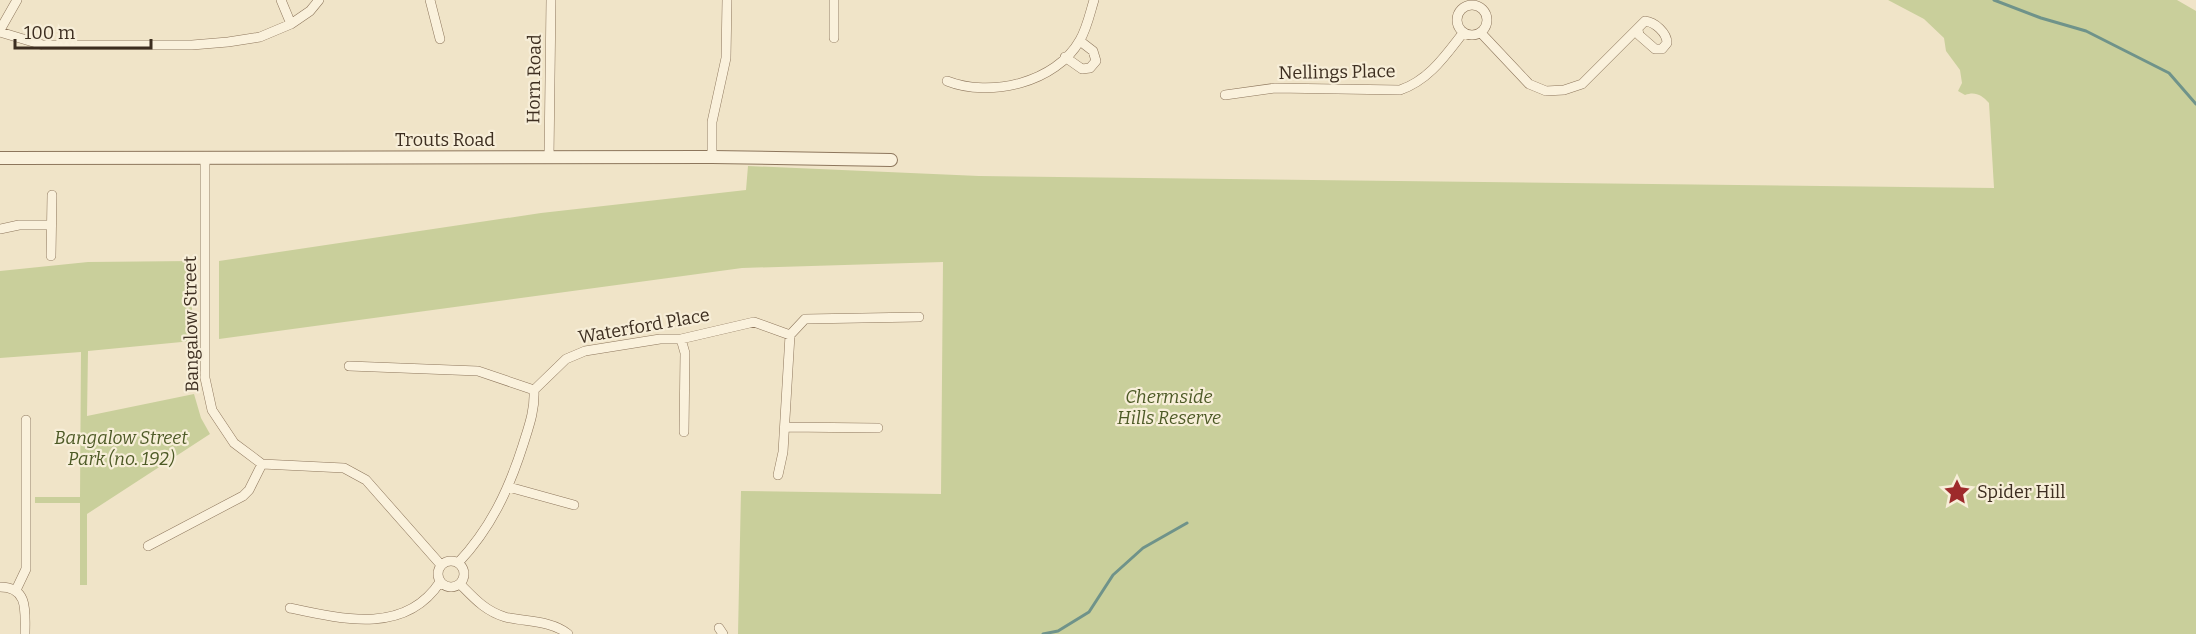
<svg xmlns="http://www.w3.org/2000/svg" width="2196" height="634" font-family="Bitter,serif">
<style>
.green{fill:#c9cf9b}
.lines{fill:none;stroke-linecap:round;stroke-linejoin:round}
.stream{stroke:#6f938a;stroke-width:3}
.minor-casing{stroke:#8d765c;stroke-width:10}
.tertiary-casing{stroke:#8d765c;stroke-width:14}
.minor{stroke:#faf1dc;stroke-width:9}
.tertiary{stroke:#faf1dc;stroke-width:12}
.labels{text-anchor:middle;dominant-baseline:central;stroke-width:4.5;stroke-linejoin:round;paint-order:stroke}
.street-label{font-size:18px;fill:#3d2e20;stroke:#f7eed8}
.park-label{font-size:18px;font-style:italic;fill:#4d5a26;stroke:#f7eed8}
.poi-label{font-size:18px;fill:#3d2e20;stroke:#f7eed8;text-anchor:start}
</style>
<rect width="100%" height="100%" fill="#f0e4c8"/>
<path class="green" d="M1888,0h289l19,11v623h-1458l3,-143 200,3 2,-232 -201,6 -523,71v-78l322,-48 205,-23 2,-24 231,10 1015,12 -5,-85c-7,-8 -14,-12 -24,-8l-7,-4 4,-8 -2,-13 -14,-19 -2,-13 -20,-19z
M192,261v80l-104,10 -1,65 107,-22 7,24 9,16 -123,80v71h-7v-82h-45v-6h45l1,-145 -81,6v-87l88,-9z"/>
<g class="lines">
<path class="stream" d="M1994,0l47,18 45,13 83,42 27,31
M1043,634l15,-3 31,-19 24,-37 30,-27 44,-25"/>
<defs>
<path id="minor" d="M281,0l10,24
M430,0l10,39
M1457 20a15 15 0 1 1 30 0a15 15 0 1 1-30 0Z
M0,30l17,-30
M0,32l43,13h149l36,-3 32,-5 31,-13 19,-13 9,-11
M1481,33l48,51 17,7 18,-1 18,-6 63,-63c10,1 22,12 22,22l-5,6h-7l-16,-14 -1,-5
M834,38v-38
M1065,57l17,12 8,-1 6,-7 -3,-10 -13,-10
M947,81c43,17 109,2 133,-41 7,-12 10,-27 14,-40
M1225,95l50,-7 125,2c29,-10 45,-34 63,-57
M712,157v-35l14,-64 1,-58
M205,158v220l7,32 22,33 28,21 82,4 22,12 75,85
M549,158l2,-158
M0,229l19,-4h32
M51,256l1,-61
M681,339l4,14 -1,79
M349,366l129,5 56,19
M785,427l93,1
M778,475l5,-23 7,-117
M509,487l65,18
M148,546l95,-50 6,-6 13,-26
M438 574a13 13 0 1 1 26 0a13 13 0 1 1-26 0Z
M458,563c33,-35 51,-74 65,-118 6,-19 12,-35 11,-55l32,-31 19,-8 75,-12h21l73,-17 36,13 15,-16 114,-2
M460,584c14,14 25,27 45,33 20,5 46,3 63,17
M0,587c29,0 25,25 25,47
M16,590l10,-21v-149
M290,608c55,12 116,26 150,-26
M719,628l4,6"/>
<path id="tertiary" d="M0,158l712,-1 179,3"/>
</defs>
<use href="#minor" class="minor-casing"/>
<use href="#tertiary" class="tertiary-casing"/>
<use href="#minor" class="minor"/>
<use href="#tertiary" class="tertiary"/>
</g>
<defs>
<symbol id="sight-bare" viewBox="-9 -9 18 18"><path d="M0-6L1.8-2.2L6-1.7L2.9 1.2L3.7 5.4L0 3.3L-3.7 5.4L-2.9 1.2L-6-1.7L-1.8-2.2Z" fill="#9e2a2b" stroke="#f7eed8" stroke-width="2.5" paint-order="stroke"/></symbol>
</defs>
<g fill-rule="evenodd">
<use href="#sight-bare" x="1938" y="473" width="38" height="38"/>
</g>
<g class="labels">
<g class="street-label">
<text transform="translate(1337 72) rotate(-1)">Nellings Place</text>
<text transform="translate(534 79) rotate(-89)">Horn Road</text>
<text x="445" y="140">Trouts Road</text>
<text transform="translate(191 324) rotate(-91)">Bangalow Street</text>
<text transform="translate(644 326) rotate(-10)">Waterford Place</text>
</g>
<g class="park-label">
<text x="1169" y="397">Chermside<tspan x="1169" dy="21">Hills Reserve</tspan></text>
<text x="121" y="438">Bangalow Street<tspan x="121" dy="21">Park (no. 192)</tspan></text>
</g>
<g class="poi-label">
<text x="1977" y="492">Spider Hill</text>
</g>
</g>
<path d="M15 39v9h136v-9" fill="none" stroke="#3d2e20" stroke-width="3"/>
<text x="24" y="39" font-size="18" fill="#3d2e20" stroke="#f7eed8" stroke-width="4.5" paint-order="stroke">100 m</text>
</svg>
